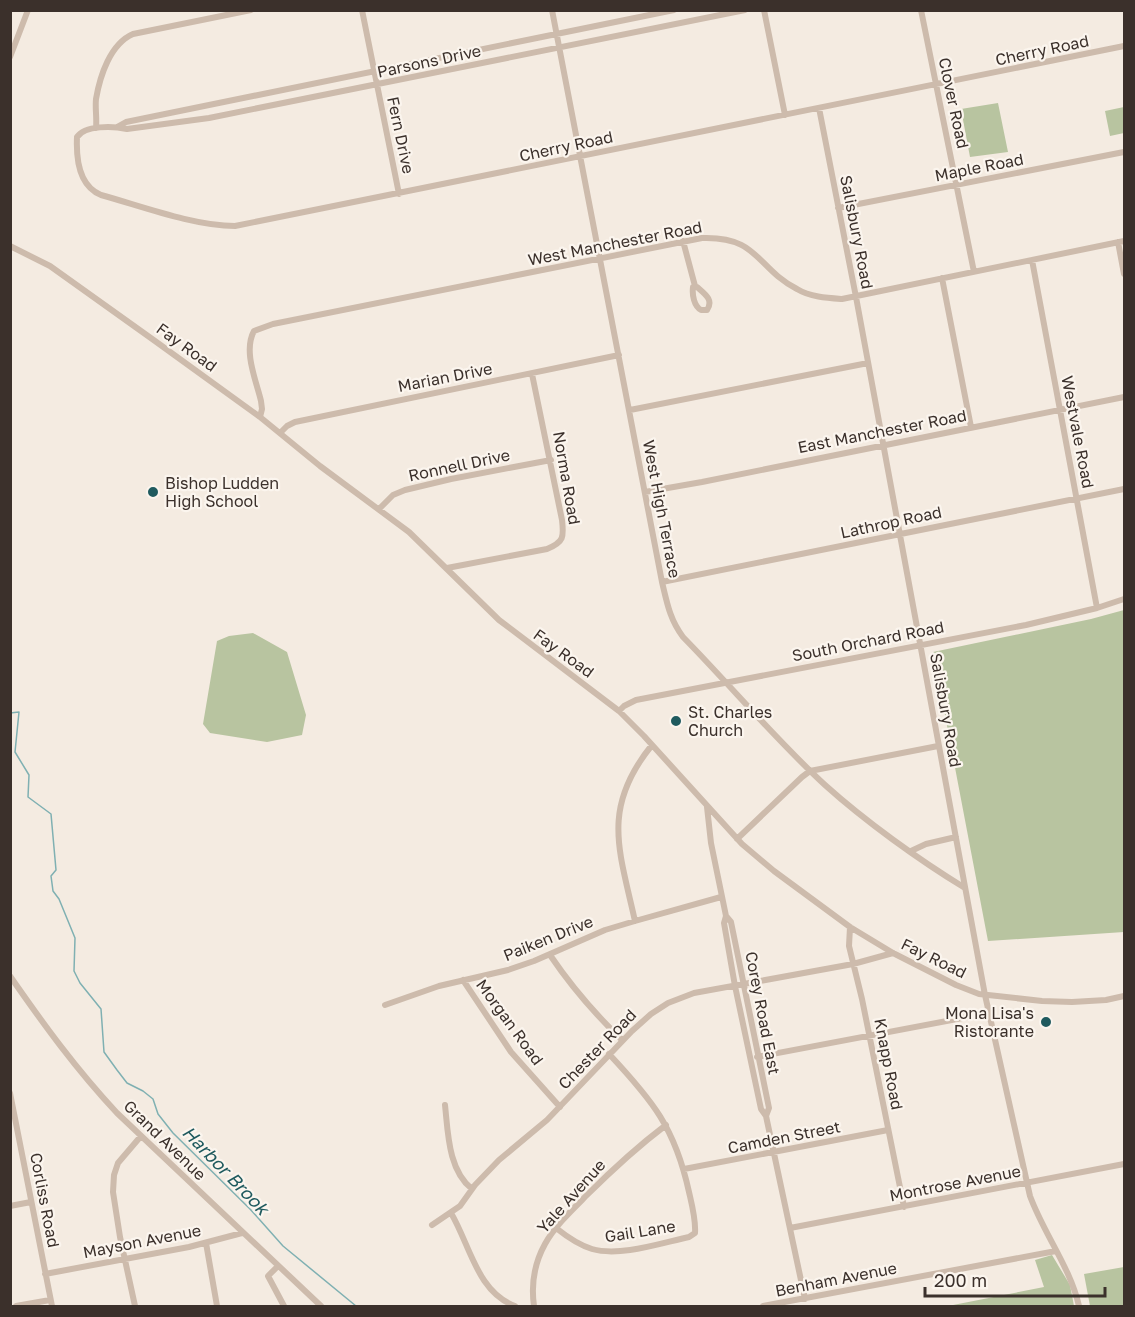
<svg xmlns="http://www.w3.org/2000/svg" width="1135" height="1317" font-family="'Golos Text',sans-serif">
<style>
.green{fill:#b8c4a0}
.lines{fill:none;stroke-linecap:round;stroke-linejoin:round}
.stream{stroke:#7fb0b2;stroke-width:1.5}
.minor{stroke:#cdbbac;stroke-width:6}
.poi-dot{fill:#1f5a5e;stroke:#fbf5ee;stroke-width:2}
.labels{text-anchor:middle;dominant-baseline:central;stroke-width:4.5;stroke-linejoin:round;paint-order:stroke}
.street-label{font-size:16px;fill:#3b302b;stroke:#fbf5ee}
.poi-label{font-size:16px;fill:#3b302b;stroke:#fbf5ee;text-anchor:start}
.water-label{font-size:18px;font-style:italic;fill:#1f5a5e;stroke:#fbf5ee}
</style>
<rect width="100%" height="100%" fill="#f4ebe1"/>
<path class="green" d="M998,103l10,49 -38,5 -9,-48z
M1124,107v26l-14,3 -5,-25z
M1124,610v322l-136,9 -55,-289 158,-33z
M253,633l34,19 19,63 -4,20 -35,7 -57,-9 -7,-9 14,-83 12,-5z
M1052,1255l18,30 4,21h-126l96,-19 -9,-27z
M1124,1267v39h-34l-6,-32z"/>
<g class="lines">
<path class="stream" d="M10,713l9,-1 -4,40 14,23 -1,22 23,17 5,56 -5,6 2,15 6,8 16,39 -1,33 6,12 21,26 3,43 13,18 10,13 16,8 10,8 5,15 15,19 77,76 33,37 73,60"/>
<path class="minor" d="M362,10l37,184
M552,10l110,572c5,21 8,38 21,55 48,49 92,102 142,148 40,36 94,75 140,103
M745,10l-536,108 -82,11c-14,-3 -42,-4 -50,8 -1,22 2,49 24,58 40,11 93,31 134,31l889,-180
M764,10l21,105
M921,10l53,262
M10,57l18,-47
M819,108l37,189 129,698 45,201c14,38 40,71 49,110
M117,127l9,-5 548,-112
M96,128c1,-10 -1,-20 0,-29 4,-23 14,-55 37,-65l118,-24
M838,208l286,-56
M683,241l12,45
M1118,242l6,32
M10,246l40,20 105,75 105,76 60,49 89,66 90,88 120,91 25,25 98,108 32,27 76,56 43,26 63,32 23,9 63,7 30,1 34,-2 18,-4
M1032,260l65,348
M942,278l29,149
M693,287h4c8,7 17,13 10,23h-6c-7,-4 -9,-15 -8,-23z
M630,410l238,-47
M260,417l2,-8 -1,-8c-5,-21 -18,-50 -7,-70l19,-7 429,-86c57,-2 54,30 95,51 13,8 30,9 45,10l282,-58
M280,433l7,-7 8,-4 324,-67
M645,492l57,-10 422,-85
M379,509l14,-14 12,-5 46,-11 100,-19
M447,568l100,-19c17,-7 17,-12 15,-29l-30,-146
M662,582l462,-93
M619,711l5,-5 12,-6 390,-75 71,-17 27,-9
M707,807l4,36 15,73 -2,7 11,63 26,123 5,7
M737,839l65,-62 8,-6 128,-25
M911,851l15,-7 30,-7
M726,916l5,6 38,186 -3,8 39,183
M635,921c-16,-72 -34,-113 17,-176
M850,927l-1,19 13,53 42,208
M550,955c21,31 45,59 72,85
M10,976c34,49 66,93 107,137l204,193
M463,980l48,72 49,55
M385,1005l54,-19 69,-16 26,-9 71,-31 30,-9 86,-24
M757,1057l232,-44
M10,1093l42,213
M445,1105c3,27 3,65 27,84
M684,1169l204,-39
M10,1206l21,-4
M451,1213c19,32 26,79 64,93
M432,1225l28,-19 15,-21 24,-25 48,-40 85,-89 19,-17 17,-11 26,-10 159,-29 40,-11
M556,1228c10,8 23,17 36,21 28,8 69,-6 97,-12l6,-4c1,-13 -3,-28 -6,-41 -14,-64 -36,-91 -80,-138
M790,1228l334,-64
M206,1243l11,63
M278,1266l-10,10 16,30
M45,1274l144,-27 53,-14
M16,1306l34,-6
M135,1306l-15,-69 -7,-45 1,-17 4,-12 23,-27
M534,1306c-3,-21 0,-42 11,-62 10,-18 27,-34 42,-49 25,-25 50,-48 79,-70
M763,1306l293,-55"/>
</g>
<g class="poi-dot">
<circle cx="153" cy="492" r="6"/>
<circle cx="676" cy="721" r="6"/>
<circle cx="1046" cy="1022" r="6"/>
</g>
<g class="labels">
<g class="street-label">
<text transform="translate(1042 50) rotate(-12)">Cherry Road</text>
<text transform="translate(429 61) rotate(-12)">Parsons Drive</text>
<text transform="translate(954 103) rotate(78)">Clover Road</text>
<text transform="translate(401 135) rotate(78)">Fern Drive</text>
<text transform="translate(566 146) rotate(-12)">Cherry Road</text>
<text transform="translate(979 167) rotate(-11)">Maple Road</text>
<text transform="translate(857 232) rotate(79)">Salisbury Road</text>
<text transform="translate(615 243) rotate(-11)">West Manchester Road</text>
<text transform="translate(187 347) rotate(36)">Fay Road</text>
<text transform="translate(445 377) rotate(-11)">Marian Drive</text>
<text transform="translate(882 431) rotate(-11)">East Manchester Road</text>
<text transform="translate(1078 432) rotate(79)">Westvale Road</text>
<text transform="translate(459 465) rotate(-12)">Ronnell Drive</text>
<text transform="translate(567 478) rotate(80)">Norma Road</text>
<text transform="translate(662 509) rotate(79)">West High Terrace</text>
<text transform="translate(891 522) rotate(-12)">Lathrop Road</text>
<text transform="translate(868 641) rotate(-11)">South Orchard Road</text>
<text transform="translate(564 653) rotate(36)">Fay Road</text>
<text transform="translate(946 710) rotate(80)">Salisbury Road</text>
<text transform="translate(548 938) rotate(-22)">Paiken Drive</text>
<text transform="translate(934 958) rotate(26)">Fay Road</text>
<text transform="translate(763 1013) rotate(79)">Corey Road East</text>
<text transform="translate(510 1022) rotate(54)">Morgan Road</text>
<text transform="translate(597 1049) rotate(-46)">Chester Road</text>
<text transform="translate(889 1064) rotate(79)">Knapp Road</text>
<text transform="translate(784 1137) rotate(-11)">Camden Street</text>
<text transform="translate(165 1140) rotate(44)">Grand Avenue</text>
<text transform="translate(955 1183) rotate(-11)">Montrose Avenue</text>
<text transform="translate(571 1196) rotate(-48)">Yale Avenue</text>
<text transform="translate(45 1200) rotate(79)">Corliss Road</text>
<text transform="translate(640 1231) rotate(-9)">Gail Lane</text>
<text transform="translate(142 1241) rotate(-11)">Mayson Avenue</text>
<text transform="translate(836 1279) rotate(-11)">Benham Avenue</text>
</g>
<g class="poi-label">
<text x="165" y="483">Bishop Ludden<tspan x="165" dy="18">High School</tspan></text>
<text x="688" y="712">St. Charles<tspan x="688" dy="18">Church</tspan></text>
<text x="1034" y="1013" text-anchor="end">Mona Lisa's<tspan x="1034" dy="18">Ristorante</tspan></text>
</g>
<g class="water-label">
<text transform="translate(226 1170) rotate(46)">Harbor Brook</text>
</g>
</g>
<rect width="1135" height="1317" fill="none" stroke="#3b302b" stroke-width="24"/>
<path d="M925 1287v9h180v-9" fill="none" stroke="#3b302b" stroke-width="3"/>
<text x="934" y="1287" font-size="18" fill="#3b302b" stroke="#fbf5ee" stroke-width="4.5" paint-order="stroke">200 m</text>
</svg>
